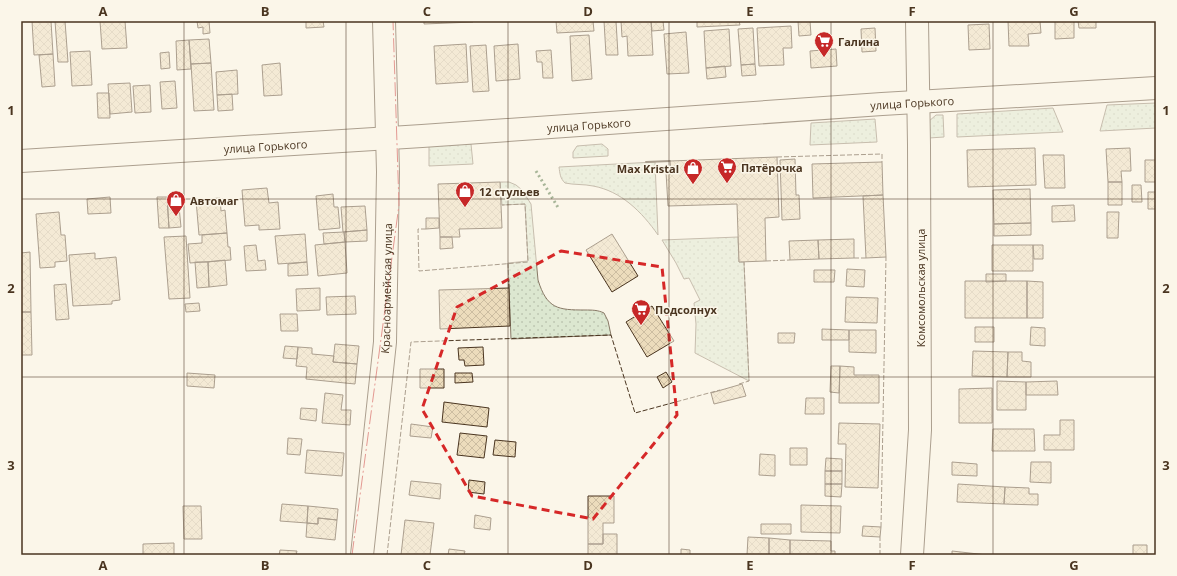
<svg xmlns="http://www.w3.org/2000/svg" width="1177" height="576" font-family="'Open Sans',sans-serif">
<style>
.grass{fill:url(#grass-dots);stroke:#887966}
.building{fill:url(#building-cross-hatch);stroke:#4a3520}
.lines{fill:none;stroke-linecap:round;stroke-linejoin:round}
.minor-casing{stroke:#4a3520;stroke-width:24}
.major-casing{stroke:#4a3520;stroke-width:24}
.minor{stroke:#fbf6e9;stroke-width:22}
.major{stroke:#fbf6e9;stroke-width:22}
.hedge{stroke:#436837;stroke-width:3;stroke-dasharray:2 3;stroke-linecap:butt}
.fence{stroke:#4a3520;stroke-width:1;stroke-dasharray:5 2;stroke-linecap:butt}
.wall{stroke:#4a3520;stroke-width:2}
.power{stroke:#c62828;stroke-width:1;stroke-dasharray:14 3 2 3;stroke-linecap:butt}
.marked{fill:none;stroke:#d62828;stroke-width:3;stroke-dasharray:8 5;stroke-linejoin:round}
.grid{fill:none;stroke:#4a3520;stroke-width:1;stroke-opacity:0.55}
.labels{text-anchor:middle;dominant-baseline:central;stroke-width:3;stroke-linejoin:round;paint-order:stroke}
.poi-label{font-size:11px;font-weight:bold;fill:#4a3520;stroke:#fbf6e9;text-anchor:start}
.street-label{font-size:11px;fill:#4a3520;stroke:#fbf6e9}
.neatline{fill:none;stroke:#4a3520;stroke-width:1.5}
.grid-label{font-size:13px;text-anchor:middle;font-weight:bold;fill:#4a3520}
</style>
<defs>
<pattern id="grass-dots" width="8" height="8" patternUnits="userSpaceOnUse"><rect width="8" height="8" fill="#dce7d0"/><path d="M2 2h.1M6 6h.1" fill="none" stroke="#bec7b2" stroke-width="1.8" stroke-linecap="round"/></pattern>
<pattern id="building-cross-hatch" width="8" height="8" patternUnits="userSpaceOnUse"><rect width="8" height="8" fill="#ecdcbc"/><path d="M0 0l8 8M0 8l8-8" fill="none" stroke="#ccbda1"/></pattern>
</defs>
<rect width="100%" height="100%" fill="#fbf6e9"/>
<path class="grass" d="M1156,103v25l-56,3 7,-26z
M1053,108l10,24 -106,5v-23z
M936,115h7l1,22 -15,1 -1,-16z
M875,119l2,23 -67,3 1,-22z
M471,144l2,20 -44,2v-20z
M602,144l6,5v7l-35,2v-6l4,-6z
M655,162l3,73c-16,-23 -37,-44 -65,-49 -9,-2 -19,-1 -28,-3 -5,-5 -5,-9 -6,-16z
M500,182h9l7,3 6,5 9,14 7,76c9,29 20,30 47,30 7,0 13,0 19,3l4,8 3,14 -100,4 -3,-76 20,-2 -3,-57 -23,1z
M738,237l1,25h5l5,119 -54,-28 1,-29 -2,-21 6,-3 -11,-22 -5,1 -8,-16 -14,-23z"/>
<path class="building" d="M32,21h19l2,33 -19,1z
M55,21h10l3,41h-10z
M100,21h25l2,27 -25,1z
M197,21h12l1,12 -7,1v-7l-5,1z
M306,21h17l1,6 -18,1z
M424,21h49v1l-49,2z
M556,21h37l1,10 -37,2z
M604,21h12l2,34h-12z
M621,21h30l2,34 -25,1 -1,-20 -5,1z
M651,21h12l1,9 -12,1z
M697,21h42l1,4 -43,2z
M798,21h12l1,14 -12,1z
M1008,21h32l1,12 -13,1 1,12h-20z
M1055,21h19v17l-19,1z
M1078,21h18v7h-17z
M989,24l1,25 -21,1 -1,-25z
M791,26l1,22h-9l1,17 -25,1 -2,-38z
M753,28l2,36 -14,1 -3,-36z
M875,28l1,23 -14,1 -1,-23z
M729,29l2,37 -25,2 -2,-37z
M686,32l3,41 -22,1 -3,-40z
M589,35l3,44 -20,2 -2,-45z
M209,39l2,24 -20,1 -2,-24z
M189,40l2,29 -14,1 -1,-29z
M466,44l2,38 -32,2 -2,-38z
M518,44l2,35 -24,2 -2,-35z
M486,45l3,46 -16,1 -3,-46z
M836,49l1,17 -26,2 -1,-17z
M551,50l2,28h-10l-1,-16h-5l-1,-11z
M90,51l2,34 -20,1 -2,-34z
M169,52l1,16 -9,1 -1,-16z
M53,54l2,32 -13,1 -3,-32z
M211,63l3,47 -20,1 -3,-47z
M280,63l2,32 -18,1 -2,-31z
M755,64l1,11 -14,1 -1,-11z
M725,66l1,11 -19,2 -1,-11z
M237,70l1,24 -21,1 -1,-23z
M175,81l2,27 -15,1 -2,-27z
M130,83l2,29 -22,2 -2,-30z
M150,85l1,27 -16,1 -2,-27z
M97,93h12l1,25h-12z
M232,94l1,16 -15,1 -1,-16z
M1035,148l1,37 -68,2 -1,-37z
M1130,148l1,23h-10l1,11h-14l-2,-33z
M1043,155h21l1,33h-20z
M777,157l2,60 -14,1 1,43 -27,1 -2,-58 -69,2 -2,-34h5l-1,-11z
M795,159l1,36h3l1,24 -18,1 -2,-60z
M1145,160h11v22h-11z
M882,162l1,33 -70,3 -1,-34z
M500,182l2,46 -43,1 1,8h-20l-2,-53z
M1108,182h14v23h-14z
M1132,185h9l1,17h-10z
M267,188l2,15 9,-1 2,27 -21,1v-5l-14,1 -3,-36z
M1030,189l1,34 -37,1 -1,-34z
M1148,192h8v17h-8z
M333,194l1,13h4l2,21 -21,2 -3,-34z
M883,195l3,62 -20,1 -3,-62z
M178,196l3,31 -12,1 -2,-31z
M110,197l1,16 -23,1 -1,-15z
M157,197h10l2,31h-10z
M220,198l1,13 4,-1 2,23 -28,2 -3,-35z
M1074,205l1,16 -23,1v-16z
M365,206l2,24 -24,2 -2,-25z
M59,212l2,23h4l2,26 -12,1v5l-15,1 -4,-54z
M1107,212h12l-1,26h-11z
M426,218h13v10l-13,1z
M1031,223v12l-37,1v-12z
M367,230v11l-22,1 -1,-10z
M344,232l1,10 -21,2 -1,-11z
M227,233l1,14h2l1,13 -41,3 -2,-19 14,-1v-8z
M305,234l2,28 -29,2 -3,-28z
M612,234l26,42 -26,16 -26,-42z
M186,236l4,62 -21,1 -5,-62z
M440,237h12l1,11 -13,1z
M854,239v19l-35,1 -1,-19z
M818,240l1,19 -29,1 -1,-19z
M345,242l2,31 -29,3 -3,-31z
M256,245l2,16 7,-1 1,10 -20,1 -2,-25z
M992,245h41v26h-41z
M1033,245h10v14h-9z
M30,252l1,60h-10v-59z
M95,253v6l21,-2 4,43 -8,1v3l-39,2 -4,-51z
M225,260l2,25 -18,2 -1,-25z
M195,262h13l1,25 -12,1z
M307,262l1,13 -20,1v-12z
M847,269l18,1 -1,17 -18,-1z
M814,270h21l-1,12h-20z
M986,274h20v7l-20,1z
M965,281h62v37h-62z
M1027,281l16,1v36h-16z
M66,284l3,35 -13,1 -2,-35z
M320,288v22l-23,1 -1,-22z
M509,288l1,38 -70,3 -1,-39z
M355,296l1,18 -29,1 -1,-18z
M846,297l32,1 -1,25 -32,-1z
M199,303l1,8 -14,1 -1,-8z
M652,306l22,35 -27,16 -21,-35z
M21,312h10l1,43h-11z
M280,314h17l1,17h-17z
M975,327h19v15h-19z
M1031,327l14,1v18l-15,-1z
M822,329l27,1v10h-27z
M849,330h27v23l-27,-1z
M778,333h17l-1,10h-16z
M335,344l24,2 -2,18 -24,-2z
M285,346l13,1 -1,12 -14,-1z
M298,347l14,1v6l22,2 -1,6 24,2 -2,20 -49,-5 1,-12 -11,-1z
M483,347l1,18 -19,1 -1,-6h-5l-1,-12z
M973,351l35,1 -1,25 -35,-1z
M1008,352h14v9l9,1v15h-24z
M831,366h9l-1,27 -9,-1z
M840,366l14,1v8h25v28h-40z
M420,369h24v19h-24z
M666,372l6,10 -9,6 -6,-11z
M187,373l28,2 -1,13 -27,-2z
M455,373h17l1,9 -18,1z
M997,381l29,1v28h-29z
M1057,381l1,14h-32v-13z
M742,384l4,12 -32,8 -3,-11z
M992,388v35h-33v-34z
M325,393l18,2 -2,15h10l-1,15 -28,-2z
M806,398h18v16h-19z
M444,402l45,6 -2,19 -45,-5z
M301,408l16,1 -1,12 -16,-2z
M1060,420h14v30h-30v-15h16z
M839,423l41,1 -2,64 -33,-1 1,-43h-8z
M411,424l22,3 -2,11 -21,-2z
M993,429h41l1,22h-43z
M460,433l27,3 -3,22 -27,-3z
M288,438l14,1 -2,16 -13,-1z
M495,440l21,2 -1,15 -22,-2z
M790,448h17v17h-17z
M307,450l37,3 -2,23 -37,-3z
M760,454l15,1v21l-16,-1z
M826,458l16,1v12h-17z
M952,462l25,2v12l-25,-1z
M1031,462h20v21l-21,-1z
M825,471h17v13h-17z
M469,480l16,2 -1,12 -16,-2z
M411,481l30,3 -1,15 -31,-4z
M825,484h17l-1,13 -16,-1z
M958,484l47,3 -1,17 -47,-2z
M1005,487l24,1v6h9v11l-34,-1z
M588,496h26v27h-11v21h-15z
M282,504l26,2 -1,17 -27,-2z
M801,505l40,1 -1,27 -39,-1z
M183,506h18l1,33h-18z
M308,506l30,3 -1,11 -19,-2v6l-11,-1z
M475,515l16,3 -1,12 -16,-2z
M318,518l19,2 -2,20 -29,-3 1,-14 11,1z
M405,520l29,3 -4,32h-29z
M761,524h30v10h-30z
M863,526l18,1 -1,10 -18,-1z
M603,534h14v21h-29v-11h15z
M748,537l21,1v17h-22z
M769,538l21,2v15h-21z
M790,540l41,1v10h4v4h-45z
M174,543v12h-31v-11z
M1133,545h14v10h-14z
M449,549l16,2 -1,4h-16z
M681,549l9,1v5h-9z
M280,550l17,1 -1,4h-17z
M952,551l35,4h-35z"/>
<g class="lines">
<defs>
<g id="minor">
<path id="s1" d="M362,555l23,-213 3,-170 -4,-151"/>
<path d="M912,555l8,-125 -1,-285 -2,-124"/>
</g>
<g id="major">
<path id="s2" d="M21,161l401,-25 460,-32 274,-16"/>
</g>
</defs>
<use href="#minor" class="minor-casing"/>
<use href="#major" class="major-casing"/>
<use href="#minor" class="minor"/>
<use href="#major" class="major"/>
<path class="hedge" d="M536,171l23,38"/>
<path class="fence" d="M777,157l105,-3v8
M426,229h-8l1,42 109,-9 -3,-58 -23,1
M854,258h12
M766,261l24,-1
M508,263l1,25
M739,384l10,-3 -5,-119
M881,527l5,-270
M387,555l24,-213 200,-7 24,78 85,-23
M880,555v-18"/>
<path class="wall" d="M646,162l24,-1"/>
<path class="power" d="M352,555l47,-350 -6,-184"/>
</g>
<path d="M0 0H1177V576H0ZM561,251l101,16 15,148 -84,104 -121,-23 -50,-87 35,-102z" fill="#fbf6e9" fill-opacity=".55" fill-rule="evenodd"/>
<path class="marked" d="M561,251l101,16 15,148 -84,104 -121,-23 -50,-87 35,-102z"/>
<path class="grid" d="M184,21v534M346,21v534M508,21v534M669,21v534M831,21v534M993,21v534M21,199h1135M21,377h1135"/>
<defs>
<symbol id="supermarket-pin" viewBox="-11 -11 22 30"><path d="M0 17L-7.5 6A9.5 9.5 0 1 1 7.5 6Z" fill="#c62828" stroke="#fbf6e9"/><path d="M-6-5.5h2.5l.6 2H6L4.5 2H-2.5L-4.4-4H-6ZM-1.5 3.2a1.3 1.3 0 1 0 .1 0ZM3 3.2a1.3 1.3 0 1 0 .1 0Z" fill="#fff"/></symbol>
<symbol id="shop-pin" viewBox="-11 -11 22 30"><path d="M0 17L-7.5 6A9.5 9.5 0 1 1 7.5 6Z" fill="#c62828" stroke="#fbf6e9"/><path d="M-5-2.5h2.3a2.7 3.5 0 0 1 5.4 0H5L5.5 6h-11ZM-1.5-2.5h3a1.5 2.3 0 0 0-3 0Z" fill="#fff"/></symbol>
</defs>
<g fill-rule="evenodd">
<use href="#supermarket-pin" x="813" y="30" width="22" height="30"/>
<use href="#supermarket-pin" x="716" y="156" width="22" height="30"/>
<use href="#shop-pin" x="682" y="157" width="22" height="30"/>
<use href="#shop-pin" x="454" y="180" width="22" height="30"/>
<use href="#shop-pin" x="165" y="189" width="22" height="30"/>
<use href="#supermarket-pin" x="630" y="298" width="22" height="30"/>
</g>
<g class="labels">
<g class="poi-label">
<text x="838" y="41">Галина</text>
<text x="741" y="167">Пятёрочка</text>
<text x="679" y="168" text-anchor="end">Max Kristal</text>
<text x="479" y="191">12 стульев</text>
<text x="190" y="200">Автомаг</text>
<text x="655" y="309">Подсолнух</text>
</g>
<g class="street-label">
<text stroke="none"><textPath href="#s2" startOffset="893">улица Горького</textPath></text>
<text stroke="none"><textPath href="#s2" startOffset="569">улица Горького</textPath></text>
<text stroke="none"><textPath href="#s2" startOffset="245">улица Горького</textPath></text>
<text transform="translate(920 288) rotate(-90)">Комсомольская улица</text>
<text stroke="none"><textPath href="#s1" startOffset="268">Красноармейская улица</textPath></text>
</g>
</g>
<rect width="1177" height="576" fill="none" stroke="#fbf6e9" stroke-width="44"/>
<rect x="22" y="22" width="1133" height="532" class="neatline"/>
<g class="grid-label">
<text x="103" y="16">A</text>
<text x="265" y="16">B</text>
<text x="427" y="16">C</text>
<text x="588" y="16">D</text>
<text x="750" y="16">E</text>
<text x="912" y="16">F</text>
<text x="1074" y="16">G</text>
<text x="11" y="115">1</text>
<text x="1166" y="115">1</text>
<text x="11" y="293">2</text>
<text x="1166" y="293">2</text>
<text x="11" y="470">3</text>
<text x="1166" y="470">3</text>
<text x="103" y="570">A</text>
<text x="265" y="570">B</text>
<text x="427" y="570">C</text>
<text x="588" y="570">D</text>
<text x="750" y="570">E</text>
<text x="912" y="570">F</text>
<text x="1074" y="570">G</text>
</g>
</svg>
